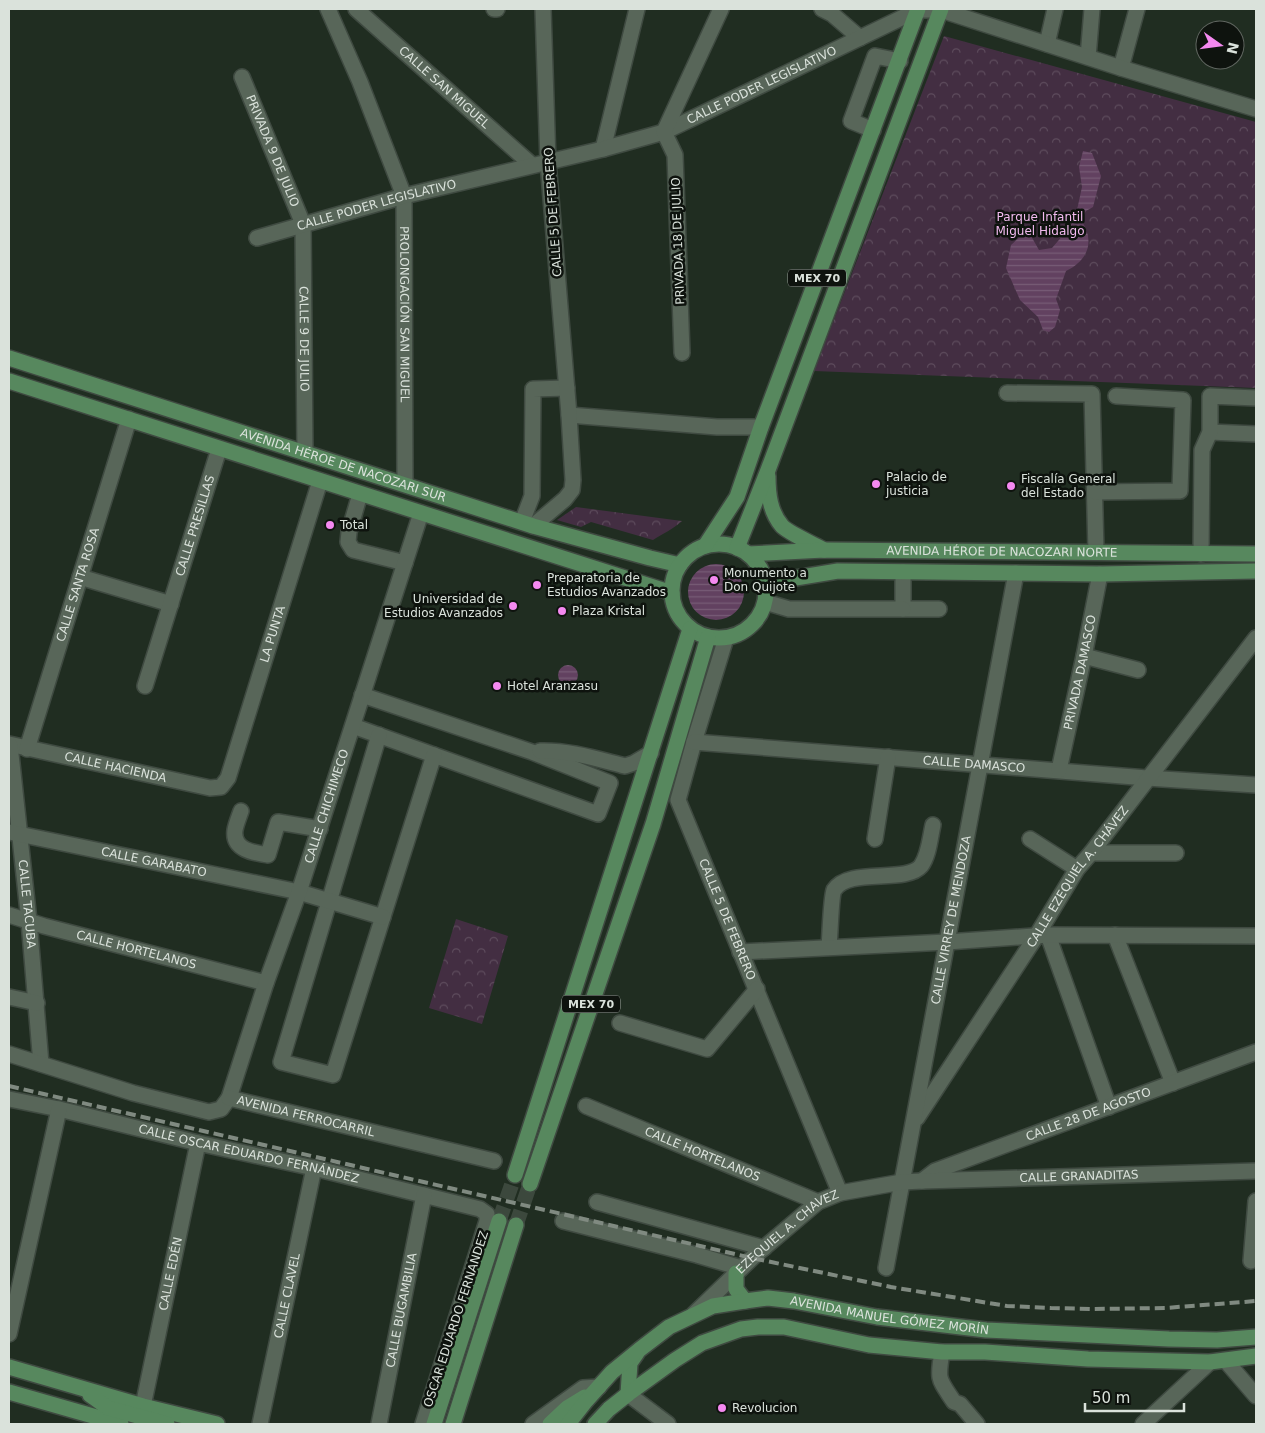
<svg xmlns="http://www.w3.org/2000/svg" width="1265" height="1433" font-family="'DejaVu Sans',sans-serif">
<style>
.park{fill:url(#park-crowns)}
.water{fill:url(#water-rules)}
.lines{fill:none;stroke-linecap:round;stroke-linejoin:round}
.major-tunnel{stroke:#3c483d;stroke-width:15;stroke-dasharray:15 8;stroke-linecap:butt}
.minor-casing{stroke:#3f4a41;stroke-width:18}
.major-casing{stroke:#3f4a41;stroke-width:18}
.minor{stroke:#586659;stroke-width:15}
.major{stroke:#57885e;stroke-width:15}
.rail{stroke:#808a81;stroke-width:4;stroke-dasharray:10 5;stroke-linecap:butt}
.poi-dot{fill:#f489f0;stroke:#0e130e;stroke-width:2}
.labels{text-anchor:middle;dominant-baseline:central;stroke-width:5;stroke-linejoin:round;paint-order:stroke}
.shield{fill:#0e130e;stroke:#9da49e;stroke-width:1}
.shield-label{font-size:11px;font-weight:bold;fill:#dae2db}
.street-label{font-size:12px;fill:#dae2db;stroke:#0e130e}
.park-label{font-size:12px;fill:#f3bbf0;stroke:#0e130e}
.poi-label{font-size:12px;fill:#dae2db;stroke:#0e130e;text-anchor:start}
</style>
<defs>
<pattern id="park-crowns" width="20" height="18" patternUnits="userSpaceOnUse" patternTransform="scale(1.25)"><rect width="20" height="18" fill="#432e42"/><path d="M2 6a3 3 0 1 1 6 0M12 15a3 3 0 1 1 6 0" fill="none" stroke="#5e4c5d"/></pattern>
<pattern id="water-rules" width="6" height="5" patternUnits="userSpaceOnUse" patternTransform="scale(1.25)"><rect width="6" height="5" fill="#624160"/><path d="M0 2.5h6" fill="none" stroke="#785c76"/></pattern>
</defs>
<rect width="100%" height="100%" fill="#202d21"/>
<path class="park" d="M944,36l312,86v266l-442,-17z
M576,507l106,14c-7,7 -20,13 -29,19l-62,-18 -10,5 -24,-7z
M456,919l52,17 -26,88 -53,-16z"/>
<path class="water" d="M1083,151l9,2 9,23 -8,31 -7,4 -5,9c14,20 8,40 -15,51l-10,28 4,11 -5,17 -6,5 -6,-2 -5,-13 -18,-17 -14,-32 5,-23 9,-8 11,-1 8,14 13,-2 12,-14 13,-24 5,-23 -3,-20z
M688 592a28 28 0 1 1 56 0a28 28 0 1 1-56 0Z
M558 675a10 10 0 1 1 20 0a10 10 0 1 1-20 0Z"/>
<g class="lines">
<path class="major-tunnel" d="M499,1221l16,-46
M516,1225l14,-41"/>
<defs>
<g id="minor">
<path id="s1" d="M328,9l32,73 44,114 1,288"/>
<path id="s2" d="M356,9l176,156"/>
<path d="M494,9h3"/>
<path d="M822,9l10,5 28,24"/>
<path d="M1047,44l8,-35"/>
<path d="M1088,57l4,-48"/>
<path d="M1121,68l16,-59"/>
<path id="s3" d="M242,77l61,147 2,229"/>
<path d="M873,130l-22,-9 24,-65 25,5"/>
<path d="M603,149l34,-140"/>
<path id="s4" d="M257,238l147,-42 199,-47 61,-17 254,-122h23l180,58 135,41"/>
<path d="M682,353l-7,-198 -11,-23 57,-123"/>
<path d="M1007,393l85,1 4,158"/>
<path d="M569,415l148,12h44"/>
<path d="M1210,432l46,2"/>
<path d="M1095,492l85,-1 3,-91 -67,-4"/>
<path d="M360,494l-11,38 -1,10 5,8 52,13"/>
<path d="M522,522l10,-26 1,-107 34,-1"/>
<path d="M533,526l32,-27 7,-9 1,-10 -4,-65 -21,-253 -5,-153"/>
<path d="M1201,554l1,-104 8,-18v-36l46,2"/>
<path d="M903,572v37h36"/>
<path d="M80,577l91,27"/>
<path d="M765,602l24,7h114"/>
<path id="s5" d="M726,638l-32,104 -16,58 162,393"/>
<path d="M1084,656l54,14"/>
<path id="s6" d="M145,686l74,-237"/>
<path d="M353,726l245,88 12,-31 -78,-31 -170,-57"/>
<path d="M379,735l-98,327 52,13 101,-320"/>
<path id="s7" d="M694,742l453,36 109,7"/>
<path id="s8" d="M9,744l201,44 11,-1 7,-9 92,-297"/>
<path id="s9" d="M10,745l19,176 12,143"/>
<path id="s10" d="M27,749l102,-330"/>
<path d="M540,751c29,-1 57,8 85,15l9,-3 17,-10"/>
<path id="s11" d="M1059,770l25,-114 16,-82"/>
<path d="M241,811c-2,6 -5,13 -6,19 -3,20 19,23 33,25l10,-33 42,7"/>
<path id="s12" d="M9,832l290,60 84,25"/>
<path d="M875,839l13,-82"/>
<path d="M1030,839l47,30"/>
<path d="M1091,853h85"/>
<path id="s13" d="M9,915l35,11 222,57"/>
<path d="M1048,935l61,172"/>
<path d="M1115,935l58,148"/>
<path d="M829,947c1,-10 2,-51 5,-57 14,-23 72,-6 87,-24 8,-11 9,-28 12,-41"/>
<path d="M740,952l207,-10 101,-7 208,1"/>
<path d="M9,997l28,6"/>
<path d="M620,1023l87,26 50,-60"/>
<path id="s14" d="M9,1054l124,39 76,19 12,-3 8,-11 37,-115 33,-91 122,-379"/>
<path id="s15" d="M229,1098l265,63"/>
<path id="s16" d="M9,1099l50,10 139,34 116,25 166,41 7,5v7l-64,203"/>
<path id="s17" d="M586,1106l232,96"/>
<path id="s18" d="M917,1118l120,-183 40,-66 14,-16 165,-215"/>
<path id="s19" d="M922,1181l13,-10 321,-119"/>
<path d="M597,1202l167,46"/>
<path d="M563,1221l134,34 44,13"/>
<path d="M1251,1261l5,-60"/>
<path id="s20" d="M886,1268l130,-695"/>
<path id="s21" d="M694,1314l58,-56 66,-56 22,-9 62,-11 20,-1 334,-10"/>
<path d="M9,1334l50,-225"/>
<path d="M942,1352c-5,29 -3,27 12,50l6,2 17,20"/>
<path d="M1226,1361l30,35"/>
<path d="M628,1394l40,30"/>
<path id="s22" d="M143,1406l55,-263"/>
<path id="s23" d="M260,1424l54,-256"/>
<path id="s24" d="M379,1424l45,-229"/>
<path d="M533,1424l50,-36 16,-1"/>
<path d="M1143,1424l67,-62"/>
</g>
<g id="major">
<path id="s25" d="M9,358l524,168 117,32 30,7"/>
<path d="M9,381l663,212"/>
<path d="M768,476c0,18 2,36 14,50 5,6 33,19 42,24"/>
<circle cx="719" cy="591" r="47"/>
<path d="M705,546l32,-49 24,-70 157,-418"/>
<path d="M737,548l31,-78 173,-461"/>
<path id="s26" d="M748,554l76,-4 432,4"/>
<path d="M765,583l73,-12 262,3 156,-3"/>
<path d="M515,1175l175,-546"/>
<path d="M530,1184l123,-360 55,-187"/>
<path d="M736,1273v16l9,12"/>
<path d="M9,1367l134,39 74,18"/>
<path d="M9,1392l112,32"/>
<path d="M628,1394l2,-31 7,-10"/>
<path d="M90,1395l18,13 59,16"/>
<path d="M434,1424l65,-203"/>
<path d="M453,1424l63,-199"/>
<path d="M550,1424l17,-16 18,-11"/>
<path id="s27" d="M568,1424l18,-23 26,-29 27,-22 30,-23 44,-21 32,-5 23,-3 26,3 83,16 109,13 183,9 48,1 39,-3"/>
<path d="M595,1424l14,-15 19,-15 47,-34 27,-17 39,-14 17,-2h26l85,18 73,7h43l103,7 122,3 46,-6"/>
</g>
</defs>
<use href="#minor" class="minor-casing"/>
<use href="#major" class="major-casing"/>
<use href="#minor" class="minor"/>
<use href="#major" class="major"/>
<path class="rail" d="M9,1086l743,172 139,29 116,19 44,2 43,1 71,-1 91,-7"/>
</g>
<g class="poi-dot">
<circle cx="876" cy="484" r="5"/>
<circle cx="1011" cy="486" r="5"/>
<circle cx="330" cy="525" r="5"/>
<circle cx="714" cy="580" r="5"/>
<circle cx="537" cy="585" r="5"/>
<circle cx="513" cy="606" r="5"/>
<circle cx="562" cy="611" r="5"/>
<circle cx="497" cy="686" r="5"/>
<circle cx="722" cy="1408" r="5"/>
</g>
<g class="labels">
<g class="shield">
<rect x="788" y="269.5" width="58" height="17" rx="4"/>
<rect x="562" y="995.5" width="58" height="17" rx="4"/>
</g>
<g class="shield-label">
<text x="817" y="278">MEX 70</text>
<text x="591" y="1004">MEX 70</text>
</g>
<g class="street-label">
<text stroke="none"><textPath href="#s4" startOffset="529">CALLE PODER LEGISLATIVO</textPath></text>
<text stroke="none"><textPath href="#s2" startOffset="118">CALLE SAN MIGUEL</textPath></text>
<text stroke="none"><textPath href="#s3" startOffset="80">PRIVADA 9 DE JULIO</textPath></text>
<text stroke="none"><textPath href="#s4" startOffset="124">CALLE PODER LEGISLATIVO</textPath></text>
<text transform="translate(553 212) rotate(-94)">CALLE 5 DE FEBRERO</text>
<text transform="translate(678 241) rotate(-92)">PRIVADA 18 DE JULIO</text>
<text stroke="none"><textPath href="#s1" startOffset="320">PROLONGACIÓN SAN MIGUEL</textPath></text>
<text stroke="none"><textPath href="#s3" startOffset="274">CALLE 9 DE JULIO</textPath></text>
<text stroke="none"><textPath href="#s25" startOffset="351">AVENIDA HÉROE DE NACOZARI SUR</textPath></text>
<text stroke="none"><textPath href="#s6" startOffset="168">CALLE PRESILLAS</textPath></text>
<text stroke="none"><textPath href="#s26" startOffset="254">AVENIDA HÉROE DE NACOZARI NORTE</textPath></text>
<text stroke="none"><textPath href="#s10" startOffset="172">CALLE SANTA ROSA</textPath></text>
<text stroke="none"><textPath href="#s8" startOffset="379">LA PUNTA</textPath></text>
<text stroke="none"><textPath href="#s11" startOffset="100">PRIVADA DAMASCO</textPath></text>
<text stroke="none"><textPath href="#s7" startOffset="281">CALLE DAMASCO</textPath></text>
<text stroke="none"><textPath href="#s8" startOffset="109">CALLE HACIENDA</textPath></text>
<text stroke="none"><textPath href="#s14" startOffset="542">CALLE CHICHIMECO</textPath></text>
<text stroke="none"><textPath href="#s12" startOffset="148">CALLE GARABATO</textPath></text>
<text stroke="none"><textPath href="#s18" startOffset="290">CALLE EZEQUIEL A. CHÁVEZ</textPath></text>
<text stroke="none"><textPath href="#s9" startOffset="160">CALLE TACUBA</textPath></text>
<text stroke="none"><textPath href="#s5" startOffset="298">CALLE 5 DE FEBRERO</textPath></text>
<text stroke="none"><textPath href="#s20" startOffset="354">CALLE VIRREY DE MENDOZA</textPath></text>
<text stroke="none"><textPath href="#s13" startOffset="132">CALLE HORTELANOS</textPath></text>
<text stroke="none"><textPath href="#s19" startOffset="180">CALLE 28 DE AGOSTO</textPath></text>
<text stroke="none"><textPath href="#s15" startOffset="79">AVENIDA FERROCARRIL</textPath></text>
<text stroke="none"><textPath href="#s16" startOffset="246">CALLE OSCAR EDUARDO FERNÁNDEZ</textPath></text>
<text stroke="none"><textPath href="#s17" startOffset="126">CALLE HORTELANOS</textPath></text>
<text stroke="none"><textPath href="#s21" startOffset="431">CALLE GRANADITAS</textPath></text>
<text stroke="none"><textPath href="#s21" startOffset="125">EZEQUIEL A. CHAVEZ</textPath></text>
<text stroke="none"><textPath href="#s22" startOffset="135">CALLE EDÉN</textPath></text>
<text stroke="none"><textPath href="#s23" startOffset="131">CALLE CLAVEL</textPath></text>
<text stroke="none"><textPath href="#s24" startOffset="116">CALLE BUGAMBILIA</textPath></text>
<text stroke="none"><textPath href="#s27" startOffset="368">AVENIDA MANUEL GÓMEZ MORÍN</textPath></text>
<text transform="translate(456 1319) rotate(-72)">OSCAR EDUARDO FERNANDEZ</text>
</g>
<g class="park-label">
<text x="1040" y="217">Parque Infantil<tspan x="1040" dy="14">Miguel Hidalgo</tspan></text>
</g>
<g class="poi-label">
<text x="886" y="477">Palacio de<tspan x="886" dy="14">justicia</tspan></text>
<text x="1021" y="479">Fiscalía General<tspan x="1021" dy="14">del Estado</tspan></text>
<text x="340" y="525">Total</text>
<text x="724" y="573">Monumento a<tspan x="724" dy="14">Don Quijote</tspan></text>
<text x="547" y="578">Preparatoria de<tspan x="547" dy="14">Estudios Avanzados</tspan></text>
<text x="503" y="599" text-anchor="end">Universidad de<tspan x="503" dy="14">Estudios Avanzados</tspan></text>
<text x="572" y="611">Plaza Kristal</text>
<text x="507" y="686">Hotel Aranzasu</text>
<text x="732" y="1408">Revolucion</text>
</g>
</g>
<rect width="1265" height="1433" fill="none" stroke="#dae2db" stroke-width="20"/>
<g transform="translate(1220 45) rotate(104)"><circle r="24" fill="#0e130e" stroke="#606660"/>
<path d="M0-4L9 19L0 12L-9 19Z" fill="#f489f0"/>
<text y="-8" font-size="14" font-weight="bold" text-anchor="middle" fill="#dae2db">N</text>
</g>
<path d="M1085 1403v8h99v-8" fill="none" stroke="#dae2db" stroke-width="2.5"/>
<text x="1092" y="1403" font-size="15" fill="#dae2db" stroke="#0e130e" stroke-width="4" paint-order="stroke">50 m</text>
</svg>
